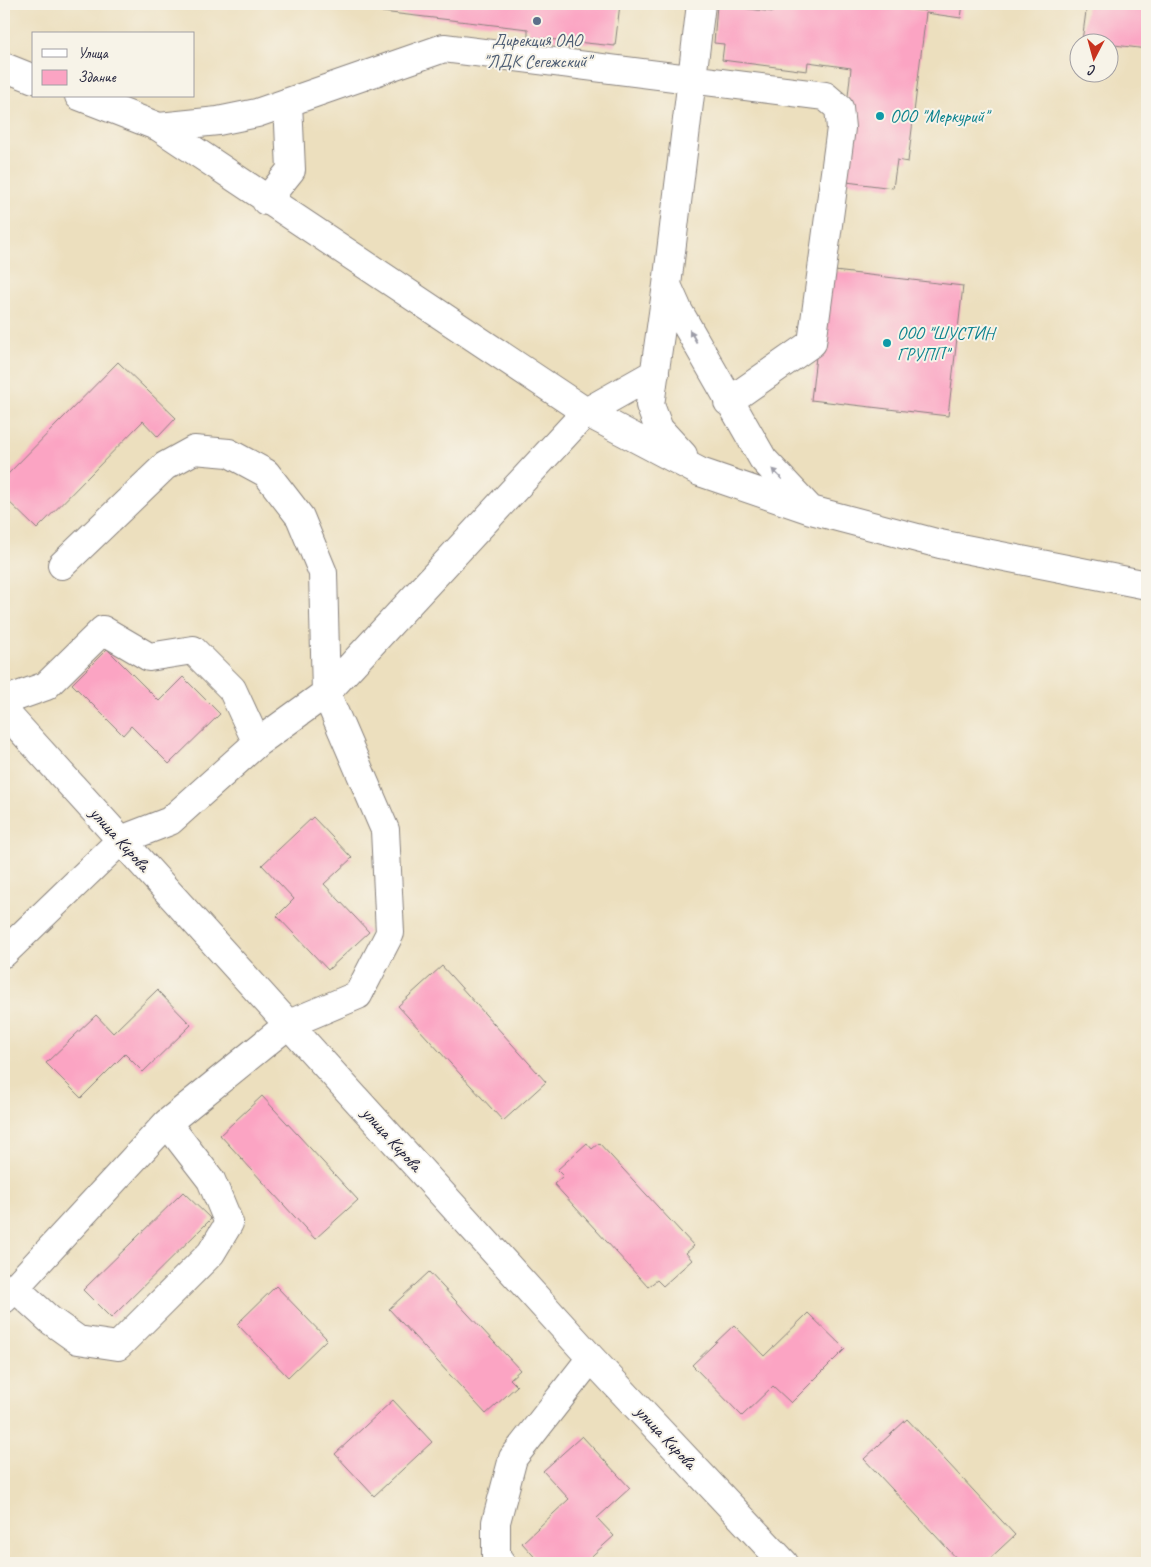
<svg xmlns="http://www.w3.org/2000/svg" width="1151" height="1567" font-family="Caveat,sans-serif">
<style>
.building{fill:#fba4c3}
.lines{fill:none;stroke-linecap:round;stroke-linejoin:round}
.minor-casing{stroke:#87807c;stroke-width:30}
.minor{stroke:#fff;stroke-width:28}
.oneway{fill:#9c9ca7}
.service-dot{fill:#5c6f8a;stroke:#f7f3e8;stroke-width:2}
.culture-dot{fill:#0f9aa8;stroke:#f7f3e8;stroke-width:2}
.labels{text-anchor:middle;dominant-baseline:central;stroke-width:4;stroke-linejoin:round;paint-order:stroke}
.service-label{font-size:18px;fill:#4e5e75;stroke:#f7f3e8}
.culture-label{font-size:18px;fill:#0d838f;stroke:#f7f3e8;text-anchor:start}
.street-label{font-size:18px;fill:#22223b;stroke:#f7f3e8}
</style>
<rect width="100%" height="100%" fill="#f7f3e8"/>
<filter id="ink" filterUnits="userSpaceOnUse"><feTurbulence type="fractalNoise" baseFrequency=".02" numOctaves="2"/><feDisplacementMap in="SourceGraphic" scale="10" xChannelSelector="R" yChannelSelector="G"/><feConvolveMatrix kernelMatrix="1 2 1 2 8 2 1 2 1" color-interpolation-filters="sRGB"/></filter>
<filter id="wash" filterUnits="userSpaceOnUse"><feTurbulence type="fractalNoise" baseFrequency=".0096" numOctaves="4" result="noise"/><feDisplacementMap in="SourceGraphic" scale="20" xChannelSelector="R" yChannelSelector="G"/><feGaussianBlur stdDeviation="1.12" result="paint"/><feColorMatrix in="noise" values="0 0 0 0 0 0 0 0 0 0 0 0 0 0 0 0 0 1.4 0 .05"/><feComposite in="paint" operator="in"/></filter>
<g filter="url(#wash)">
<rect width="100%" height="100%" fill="#ecdfbe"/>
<g id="blocks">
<path class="building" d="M383,4h237l-5,42 -87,-9v-8l-146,-17z
M775,4h84l67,7 1,-7h36l-2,14 -35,-5 -18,149 -11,-2 -4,28 -54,-7 12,-113 -43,-6 -1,9 -85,-11 2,-16 -10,-1 3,-38 57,7z
M1087,4h60v45l-65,-8z
M826,270l137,16 -15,130 -137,-16z
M118,362l58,56 -18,19 -15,-16 -106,108 -33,-32v-19z
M107,649l52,52 24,-24 37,37 -51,50 -38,-38 -8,9 -51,-51z
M313,817l39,41 -28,26 45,48 -41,38 -51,-54 17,-17 -32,-34z
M442,966l104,116 -43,39 -105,-115z
M157,990l34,35 -48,47 -18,-18 -44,44 -35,-35 50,-48 17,18z
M262,1096l96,104 -43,39 -95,-104z
M587,1143l5,6 7,-6 95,103 -8,7 6,7 -29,26 -6,-6 -9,7 -94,-103 9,-8 -6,-6z
M183,1192l28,27 -100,99 -28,-28z
M429,1272l91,98 -10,9 7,7 -31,28 -97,-105z
M276,1286l51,53 -39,38 -51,-53z
M808,1313l37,36 -54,54 -18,-17 -31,30 -50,-51 42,-40 30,31z
M393,1400l39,42 -58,54 -39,-42z
M907,1419l108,116 -30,28h-24l-97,-104z
M582,1436l48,52 -33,30 17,18 -30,27h-44l-18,-20 47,-44 -26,-28z"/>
</g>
</g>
<g filter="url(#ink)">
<use href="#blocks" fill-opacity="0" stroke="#87807c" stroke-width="1"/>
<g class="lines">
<defs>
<path id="minor" d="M4,67l30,12
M79,96l80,31 427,285 114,60 111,38 129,34 207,41
M159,127l59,-6 39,-8 187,-65 381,48 14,12 2,20 -29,215 -84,59
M266,201l25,-31 -3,-68
M667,285l12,27 84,147 45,48
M683,455l-24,-26 -9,-24 17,-120 34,-281
M4,701l42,-15 57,-56 46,27 44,-7 39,39 25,54
M4,711l587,647 193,205
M4,953l117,-113 49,-19 87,-78 69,-50 260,-281 69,-39
M15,1288l35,32 28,20 40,6 93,-93 18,-30 -18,-43 -44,-57
M4,1299l163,-176 122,-99 69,-29 32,-62 -5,-103 -59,-137 -3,-120 -23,-56 -34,-44 -37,-20 -35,-3 -29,16 -103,99
M501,1563l-5,-7v-34l17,-64 78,-100"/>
</defs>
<use href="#minor" class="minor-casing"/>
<use href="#minor" class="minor"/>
</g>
<defs><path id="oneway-solid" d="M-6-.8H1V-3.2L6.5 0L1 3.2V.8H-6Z" transform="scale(1.25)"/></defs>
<g class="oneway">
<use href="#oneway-solid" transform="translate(693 336) rotate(-119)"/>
<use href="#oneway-solid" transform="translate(777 474) rotate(-134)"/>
</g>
</g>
<circle class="service-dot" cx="537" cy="21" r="5"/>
<g class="culture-dot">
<circle cx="880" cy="116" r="5"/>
<circle cx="887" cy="343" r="5"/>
</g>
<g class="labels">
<g class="service-label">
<text x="537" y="40">Дирекция ОАО<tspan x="537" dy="21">"ЛДК Сегежский"</tspan></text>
</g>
<g class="culture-label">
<text x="890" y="116">ООО "Меркурий"</text>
<text x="897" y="333">ООО "ШУСТИН<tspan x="897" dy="21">ГРУПП"</tspan></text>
</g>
<g class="street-label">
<text transform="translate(120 839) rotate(48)">улица Кирова</text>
<text transform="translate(392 1139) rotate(48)">улица Кирова</text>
<text transform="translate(666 1437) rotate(47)">улица Кирова</text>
</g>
</g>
<rect width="1151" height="1567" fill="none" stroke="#f7f3e8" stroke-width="20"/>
<rect x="32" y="32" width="162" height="65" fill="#f7f3e8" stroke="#a29fa3"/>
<rect x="42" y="49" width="25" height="8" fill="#ffffff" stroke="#a29fa3"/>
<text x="78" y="58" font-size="15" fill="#22223b">Улица</text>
<rect x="42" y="70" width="25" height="15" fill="#fba4c3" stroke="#a29fa3"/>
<text x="78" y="82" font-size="15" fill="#22223b">Здание</text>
<g transform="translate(1094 58) rotate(186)"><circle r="24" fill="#f7f3e8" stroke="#a29fa3"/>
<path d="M0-4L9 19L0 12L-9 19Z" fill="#c8321e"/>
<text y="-8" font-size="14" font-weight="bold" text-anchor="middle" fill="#22223b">С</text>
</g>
</svg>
